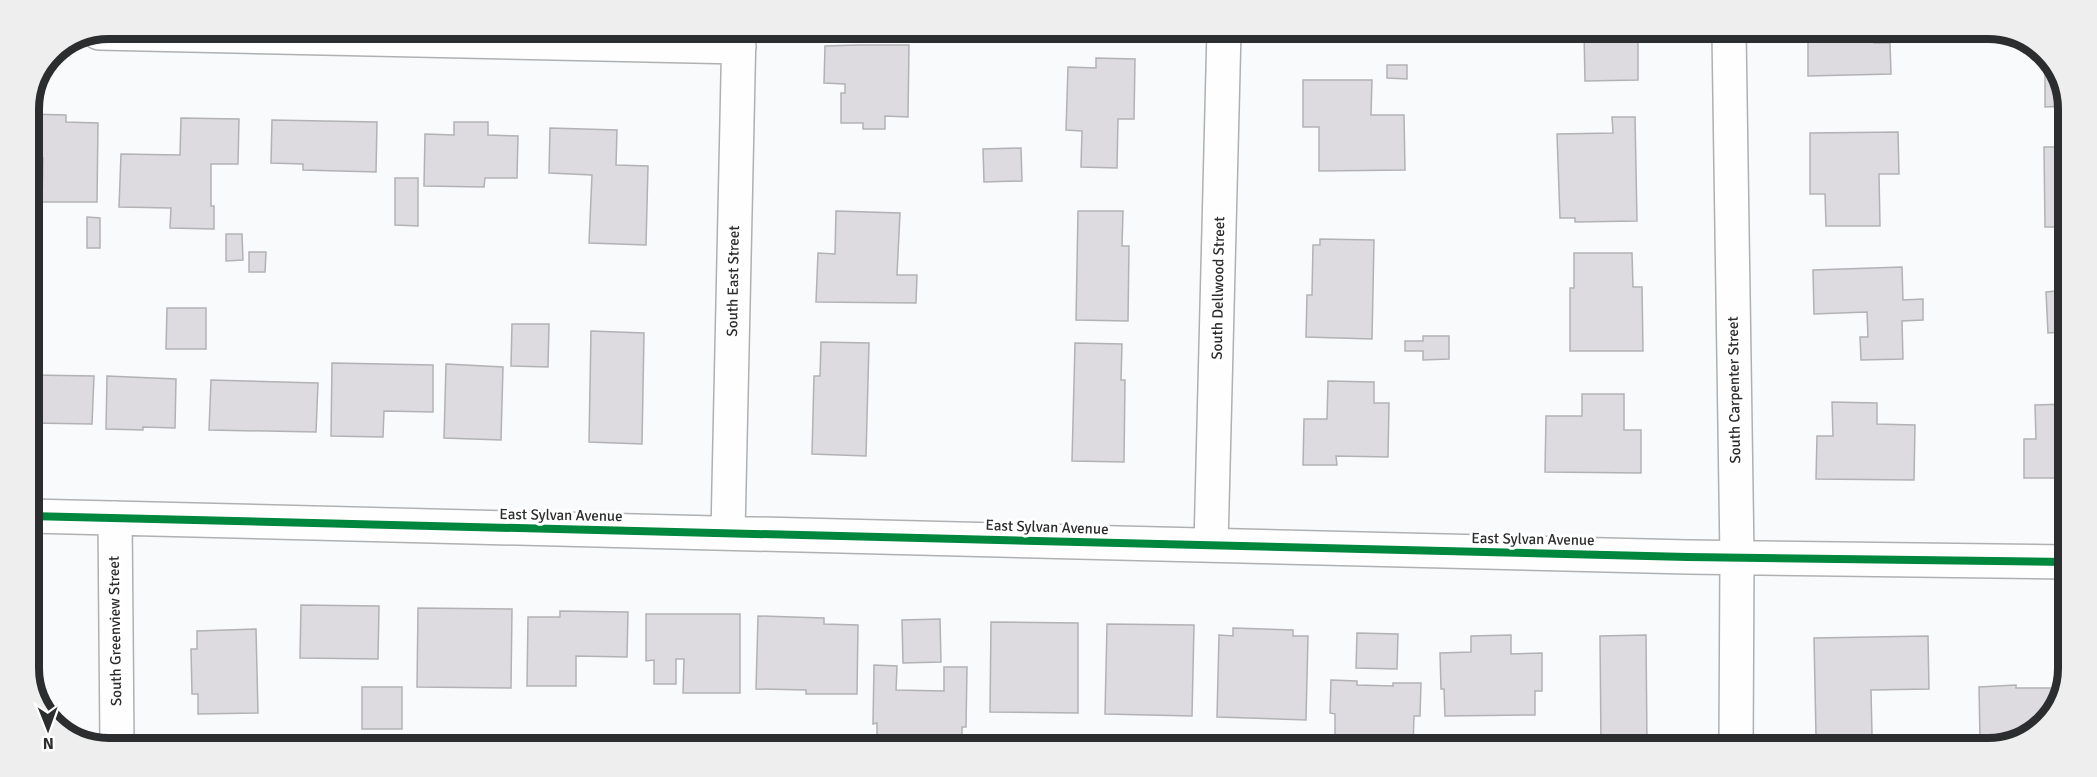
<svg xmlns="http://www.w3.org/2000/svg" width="2097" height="777" font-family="Signika,sans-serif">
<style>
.building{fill:#dddae0;stroke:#b2b2b3;stroke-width:1.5}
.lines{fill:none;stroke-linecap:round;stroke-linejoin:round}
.minor-casing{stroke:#afb0b1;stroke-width:36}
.minor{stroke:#fefeff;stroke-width:33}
.cycleway-casing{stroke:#fff;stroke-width:11}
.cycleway{stroke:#00873e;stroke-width:8}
.labels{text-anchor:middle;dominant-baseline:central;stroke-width:6;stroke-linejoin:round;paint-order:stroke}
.street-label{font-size:15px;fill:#2c2d2e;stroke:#fff}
.rim{fill:none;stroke:#2c2d2e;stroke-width:8}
</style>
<rect width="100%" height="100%" fill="#f8fafc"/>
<path class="building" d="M1315,31h71v2h-7v9h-64z
M1584,32h54v48l-53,1z
M1811,32l62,1 1,10h16l1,31 -83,2v-40l3,-1z
M2024,40l17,12 -17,1z
M858,45h51l-1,72 -23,-1v13h-22v-6h-22v-30h4v-9l-21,-1 1,-37z
M2045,55l7,5 16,46 -23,1z
M1096,58l39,1 -1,60h-16l-1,49 -36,-1 1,-36 -16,-1 2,-63 28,1z
M1387,65h20v14l-20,-1z
M1303,80h69l-1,35h33l1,55 -86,1v-44h-16z
M29,114l37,1v7l32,1 -1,79h-55l1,-44h-14z
M1612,117h23l2,104 -62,1v-4h-15l-3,-84 56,-1z
M181,118l58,1 -1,45h-27v42h3v23l-44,-1 1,-20 -52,-1 2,-53 59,1z
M272,120l105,2 -1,50 -73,-2v-6l-32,-1z
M454,122h34v13l30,1 -1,42h-32l-1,9 -60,-1 1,-52 29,1z
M550,128l67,2 -1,35 32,1 -2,79 -57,-2 3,-68 -43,-2z
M1898,132l1,42h-20l1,52h-54l-1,-32h-15v-61z
M2044,147h24l-1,80h-22z
M1021,148l1,33 -38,1 -1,-33z
M395,178h23v48l-23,-1z
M836,211l64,2 -3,62h20l-1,28 -100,-1 2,-49 17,1z
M1078,211h45l-1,35h7l-1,75 -52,-1z
M87,217l13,1v30h-13z
M226,234h16l1,26 -17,1z
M1320,239l54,1 -2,99 -66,-2 1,-42h5l1,-50h7z
M249,252h17l-1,20h-16z
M1574,253h58l1,34h9l1,64h-73v-63h4z
M1902,267l1,33 20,-1v21l-21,1 1,38 -42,1 -1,-23h8l-1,-25 -53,2 -1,-44z
M2067,290v42l-19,1 -2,-41z
M167,308h39v41h-40z
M512,324h37l-1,43 -37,-1z
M591,331l53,2 -2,111 -53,-2z
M1423,336h26v23l-26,1v-9h-18v-10h18z
M821,342l48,1 -3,113 -54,-2 2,-78h6z
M1075,343l47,1 -1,36h4l-1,82 -52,-1z
M332,363l101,2v47l-49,-1 -1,26 -52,-1z
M446,364l57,3 -2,73 -57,-2z
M29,373h4v2l61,1 -2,48 -60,-1v3h-3z
M107,376l69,3 -1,49 -32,-1v3l-37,-1z
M211,380l107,3 -2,49 -107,-2z
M1328,381l46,1v21h15l-1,54 -52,-1 1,9h-34l1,-46h23z
M1582,394h42v36h17v43l-96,-1 1,-56h36z
M1832,402l45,1v21l38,1 -1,55 -98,-1 1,-43h16z
M2066,404v74h-42v-39h12l-1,-34z
M301,605l78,1 -1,53 -78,-1z
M418,608l94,1 -1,79 -94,-1z
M560,611l68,1 -1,45 -51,-1v30h-49l1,-69h32z
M646,614h94v79h-57l1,-34h-8v25h-22v-24l-8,1z
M758,616l66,2v6l34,1 -1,69h-51v-4l-50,-1z
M940,619l1,43 -38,1 -1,-43z
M991,622l87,1v90l-88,-1z
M1107,624l87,1 -2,91 -87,-2z
M1233,628l60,2v6h15l-2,84 -89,-3 2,-82 14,1z
M256,629l2,84 -60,1v-20h-6l-1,-45h6v-18z
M1357,633l41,1 -1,35 -41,-1z
M1511,635v19l31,-1v38h-7v24l-90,1 -1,-27h-3l-1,-36 31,-1v-16z
M1646,635l1,111 -46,1 -1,-111z
M1928,636l1,53 -58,1 1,45 -56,1 -2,-98z
M29,641h5v47l-5,-14z
M874,665l23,1 -1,24 48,1v-24h23l-1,60h-4v19h-85v-23l-4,1z
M1331,680l26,1v4l36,1v-3h28l-1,33h-6l-1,31 -78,-2v-31l-5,-1z
M2016,685v3h40v9h6l-29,38 -9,3 -44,1 -1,-52z
M362,687h40v42h-40z"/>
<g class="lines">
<defs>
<path id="minor" d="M1729,32l8,525 -1,191
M99,33l640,14
M29,516l1659,41 377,5
M115,518l2,226
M728,532l11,-502
M1211,545l13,-514"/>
</defs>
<use href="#minor" class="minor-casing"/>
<use href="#minor" class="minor"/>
<defs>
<path id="cycleway" d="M29,516l1659,41 377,5"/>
</defs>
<use href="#cycleway" class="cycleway-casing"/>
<use href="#cycleway" class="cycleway"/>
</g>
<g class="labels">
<g class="street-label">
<text transform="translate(733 281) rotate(-89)">South East Street</text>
<text transform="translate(1218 288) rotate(-89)">South Dellwood Street</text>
<text transform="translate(1734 390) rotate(-91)">South Carpenter Street</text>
<text transform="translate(561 515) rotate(1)">East Sylvan Avenue</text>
<text transform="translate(1047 527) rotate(2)">East Sylvan Avenue</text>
<text transform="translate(1533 539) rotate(1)">East Sylvan Avenue</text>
<text transform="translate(115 631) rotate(-91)">South Greenview Street</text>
</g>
</g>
<path d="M0 0H2097V777H0ZM109 39H1988A70 70 0 0 1 2058 109V668A70 70 0 0 1 1988 738H109A70 70 0 0 1 39 668V109A70 70 0 0 1 109 39Z" fill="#eee" fill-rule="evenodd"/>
<path class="rim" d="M109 39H1988A70 70 0 0 1 2058 109V668A70 70 0 0 1 1988 738H109A70 70 0 0 1 39 668V109A70 70 0 0 1 109 39Z"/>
<g transform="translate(48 729) rotate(179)" stroke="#ffffff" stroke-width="4.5" paint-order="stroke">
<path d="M0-4.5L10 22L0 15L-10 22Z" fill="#2c2d2e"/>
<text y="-9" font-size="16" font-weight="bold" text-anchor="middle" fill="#2c2d2e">N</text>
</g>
</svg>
